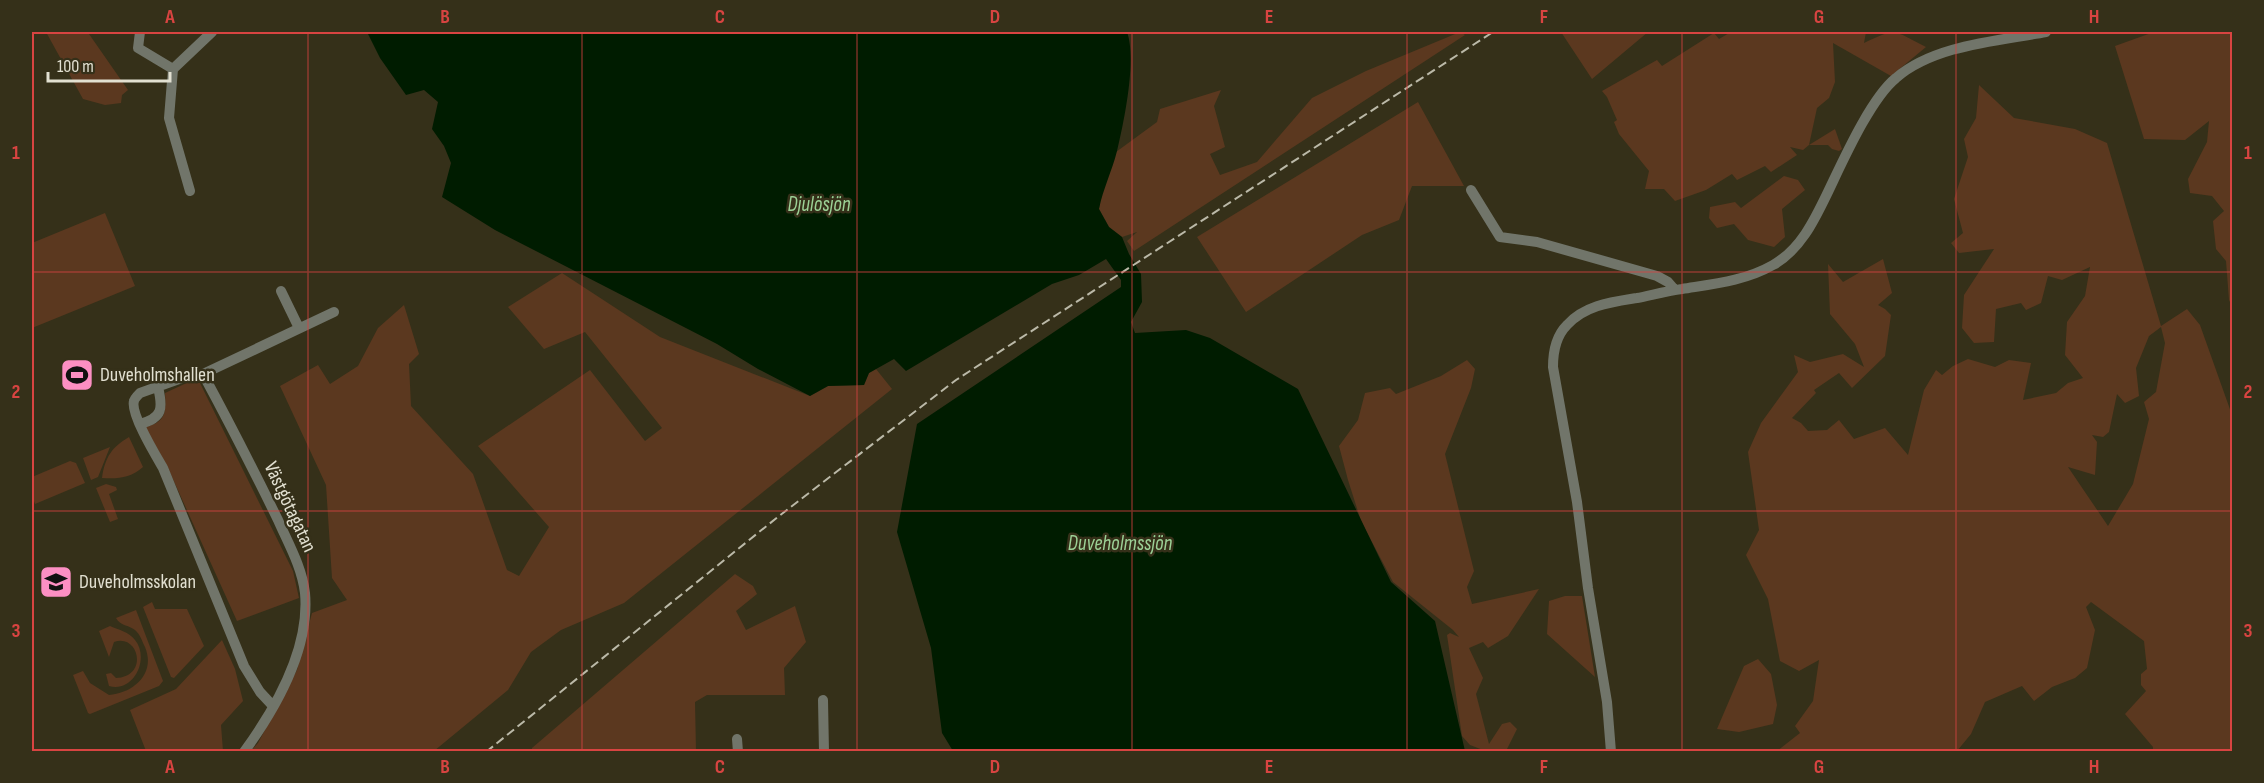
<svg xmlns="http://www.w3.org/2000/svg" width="2264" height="783" font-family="'Sofia Sans Condensed',sans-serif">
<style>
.green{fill:#5b381f;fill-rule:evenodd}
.water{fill:#001c00}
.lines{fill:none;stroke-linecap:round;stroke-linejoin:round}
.minor{stroke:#71756a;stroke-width:10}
.rail{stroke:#bbb9a8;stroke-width:2;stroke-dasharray:9 4.5;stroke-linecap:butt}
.grid{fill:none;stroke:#d84441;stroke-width:1.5;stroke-opacity:0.55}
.labels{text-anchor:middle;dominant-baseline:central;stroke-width:5;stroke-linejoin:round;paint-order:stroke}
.poi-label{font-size:20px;fill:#e2e0d1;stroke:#353019;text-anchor:start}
.street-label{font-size:20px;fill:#e2e0d1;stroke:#353019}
.water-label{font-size:21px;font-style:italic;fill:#9cd196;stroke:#353019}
.neatline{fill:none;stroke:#d84441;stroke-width:2}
.grid-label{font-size:20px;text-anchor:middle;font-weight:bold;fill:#d84441}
</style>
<rect width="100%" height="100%" fill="#353019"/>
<path class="green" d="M46,32h43v2l39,56 -6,5 -1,8 -16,2 -22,-6z
M1460,32l5,3 -331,216 -7,-10 10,-9 -15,5 -13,-10 -10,-18 3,-16 14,-41 41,-30 3,-13 61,-19 -7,16 11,41 -15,7 10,21 37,-13 55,-64 54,-27z
M1561,32h87l-56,47z
M1731,32h135l-2,11c33,-16 30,-12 62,4l-35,29 -58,-33 2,39 -6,16 -12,10 -8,37 26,-16 7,20 -3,2 -7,-2 -4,-4h-19l-6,5 -13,-3 7,8 -26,17 -6,-6 -28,14 -5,-6 -26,16 -31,11 -11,-12h-19l4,-18 -30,-37 -5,-12 3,-2 -10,-23 -5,-6 55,-31 5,6 52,-33 5,6z
M2154,32h78v274l-3,-6 -3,-39 -10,-12 -3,-28 11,-10 -12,-15 -22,-3 -2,-14 19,-37 2,-21 -24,19 -41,-1 -29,-93z
M1979,85l35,33 61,11 32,14 54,183 26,-17 13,16 32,90v336h-79v-4l-28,-33 21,-23 -5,-6v-11l6,-5 -3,-28 -53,-39 -5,5 9,23 -8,38 -12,10 -23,9 -18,14 -12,-15 -37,16 -14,32 -14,17h-180l23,-18 -5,-7 18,-25 6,-41 -20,11 -19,-10 -12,-62 -22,-44 13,-25 -11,-78 13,-29 37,-51 -4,-17 16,7 33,-8 21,13 -9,-23 -25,-30 -2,-50 15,18 40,-23 9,34 -14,12 7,4 6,6 -6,41 -33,32 -13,-15 -25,17 2,3 -24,25 9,5 7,8 19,-1 12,-10 15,19 31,-11 23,27 16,-65 12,-20 6,5 11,-9 15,-7 27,8 14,-7 22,3 -8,37 33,-7 12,-10 15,-5 -18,-23 2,-33 18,-26 5,-29 -28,13 -14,-4 -7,27 -15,7 -5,-7 -25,6 -2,33 -20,1 -12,-15 2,-33 30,-46 -35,4 -8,-10 12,-10 -9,-34 14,-42 -4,-18 12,-21zM2161,327l4,16 -9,49 -12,10 5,17 -16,65 -25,42 -40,-59 27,8 2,-33 -5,-7 11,2 6,-5 8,-38 8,9 14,-7 -3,-28 13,-32z
M1418,102l46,84h-52l-13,34 -37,15 -116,77 -49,-75z
M1784,176l14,4 7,10 -23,19 3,28 -11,10 -26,-7 -14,-16 -17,4 -8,-10 1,-11 25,-5 6,6z
M105,213l30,73 -103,42v-85z
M562,273l98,64 150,59 18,-10 36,-1 5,-12 7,-4 16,20 -268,214 -63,27 -30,22 -23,38 -74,61 -184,1 8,-9 39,-73 15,-57 35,-13 -15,-22 -6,-93 -46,-99 38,-21 12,19 28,-18 20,-38 26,-23 15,49 -10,10 2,42 62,68 34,96 12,6 30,-49 -71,-81 112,-76 55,71 17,-13 -77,-96 -41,17 -36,-42z
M1467,360l8,9 -4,19 -26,66 29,117 -7,16 5,17 67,-15 -31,47 -20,12 -5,-6 -14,6 14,30 -7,16 13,50 13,-20 8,-2 7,7 -11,22h-23v-1l-13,-5 -8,-9 -15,-101 3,-2 9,4 -6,-7 -60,-48 -32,-61 -13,-41 -9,-34 19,-26 7,-27 25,-5 6,6 45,-18z
M191,381l9,2 93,188 6,27 -62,23 -70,-155 -22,-39c21,-5 21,-14 20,-34z
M129,437l14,30c-12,11 -25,12 -41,11 3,-21 10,-31 27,-41z
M110,447l-12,30 -7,3 -8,-22z
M70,461l6,2 9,20 -50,21 -3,-8v-19z
M106,484l10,3 1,3 -8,4 9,25 -8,3 -14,-34z
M735,574l18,12 4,8 -21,17 10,19 49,-24 11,36 -22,26 1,27h-78l-12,7 1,49h-164v-3z
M1565,596h17l13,81 -48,-43 2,-33z
M152,602l3,7h32l17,37 -30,32 -3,-1 -28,-70z
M136,610l27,71 -4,5 -69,28 -2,-1 -15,-38 10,-4 7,12 19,12c25,-2 47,-22 36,-48 -3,-6 -5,-13 -10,-17 -6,-5 -15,-4 -19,-12z
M110,626c9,4 19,6 25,14 15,18 -1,53 -26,46l-3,-12 5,-1 5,5c33,-1 23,-45 -2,-36l-5,15 -10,-26z
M222,640l13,29 8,32 -22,24 2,26h-77l-16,-41 46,-21z
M1758,659l13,15 6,31 -4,19 -34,8 -22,-3 27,-63z"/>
<path class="water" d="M367,32h760c10,27 -3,90 -10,119 -5,20 -14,38 -18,58l10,18 13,10 7,17 12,20 1,28 -11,20 4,11 51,-3 24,8 88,51 93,193 44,39 30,130h-512l-11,-18 -11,-85 -34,-116 20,-108 204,-137v-7l-15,-21 -27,16 -27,9 -146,87 -12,-12 -25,14 -5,12 -36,1 -18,10 -52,-27 -41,-25 -222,-114 -53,-33 9,-34 -7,-17 -12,-17 6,-27 -14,-12 -18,5 -26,-37z"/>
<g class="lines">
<path class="minor" d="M140,32l-2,16 35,21
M1471,190l29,47 37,5 120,34 11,6 7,8
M190,191l-21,-73 4,-49 39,-37
M281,291l18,37
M203,374l131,-62
M140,424c23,-6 23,-16 18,-37
M823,700l1,52
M737,739l1,13
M244,752c32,-44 66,-104 61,-159 -3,-26 -17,-50 -27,-73 -24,-49 -49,-98 -75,-146h-10l-53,19c-2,2 -6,6 -6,8 -4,12 22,55 29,67l81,198 16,26 13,14
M1611,752l-4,-50 -19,-114 -11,-86 -24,-135c0,-15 3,-31 14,-42 18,-20 45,-23 70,-27 15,-3 30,-7 45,-9 31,-5 63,-8 91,-24 27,-15 41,-44 54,-71 15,-31 43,-95 69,-116 38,-33 102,-37 150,-46"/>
<path class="rail" d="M486,752l293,-236 177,-136 537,-348"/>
</g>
<path class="grid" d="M308,32v720M582,32v720M857,32v720M1132,32v720M1407,32v720M1682,32v720M1956,32v720M32,272h2200M32,511h2200"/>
<defs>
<symbol id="stadium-square" viewBox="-11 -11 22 22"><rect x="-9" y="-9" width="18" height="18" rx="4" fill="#fc8fc3" stroke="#353019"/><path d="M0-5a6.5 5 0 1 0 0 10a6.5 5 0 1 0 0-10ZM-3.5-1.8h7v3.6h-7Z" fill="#111"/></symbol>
<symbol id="school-square" viewBox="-11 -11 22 22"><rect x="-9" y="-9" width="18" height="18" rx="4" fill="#fc8fc3" stroke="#353019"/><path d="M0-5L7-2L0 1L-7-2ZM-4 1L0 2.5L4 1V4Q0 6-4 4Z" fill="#111"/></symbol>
</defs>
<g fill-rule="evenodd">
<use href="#stadium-square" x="58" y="356" width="38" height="38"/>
<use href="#school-square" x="37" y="563" width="38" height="38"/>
</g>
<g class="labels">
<g class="poi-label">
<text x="100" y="375">Duveholmshallen</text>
<text x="79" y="582">Duveholmsskolan</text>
</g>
<g class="street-label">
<text transform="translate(290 507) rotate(65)">Västgötagatan</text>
</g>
<g class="water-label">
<text x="819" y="204">Djulösjön</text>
<text x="1120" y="543">Duveholmssjön</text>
</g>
</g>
<rect width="2264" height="783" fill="none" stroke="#353019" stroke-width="66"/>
<path d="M48 72v9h122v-9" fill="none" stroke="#e2e0d1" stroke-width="3"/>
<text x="57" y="72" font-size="18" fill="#e2e0d1" stroke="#353019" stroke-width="4.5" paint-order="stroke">100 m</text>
<rect x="33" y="33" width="2198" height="717" class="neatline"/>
<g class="grid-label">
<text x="170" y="23">A</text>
<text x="445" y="23">B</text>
<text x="720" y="23">C</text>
<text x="995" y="23">D</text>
<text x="1269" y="23">E</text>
<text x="1544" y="23">F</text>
<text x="1819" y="23">G</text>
<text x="2094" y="23">H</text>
<text x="16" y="159">1</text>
<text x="2248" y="159">1</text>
<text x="16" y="398">2</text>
<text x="2248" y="398">2</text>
<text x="16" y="637">3</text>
<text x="2248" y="637">3</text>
<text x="170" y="773">A</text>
<text x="445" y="773">B</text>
<text x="720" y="773">C</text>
<text x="995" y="773">D</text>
<text x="1269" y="773">E</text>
<text x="1544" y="773">F</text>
<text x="1819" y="773">G</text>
<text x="2094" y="773">H</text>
</g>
</svg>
